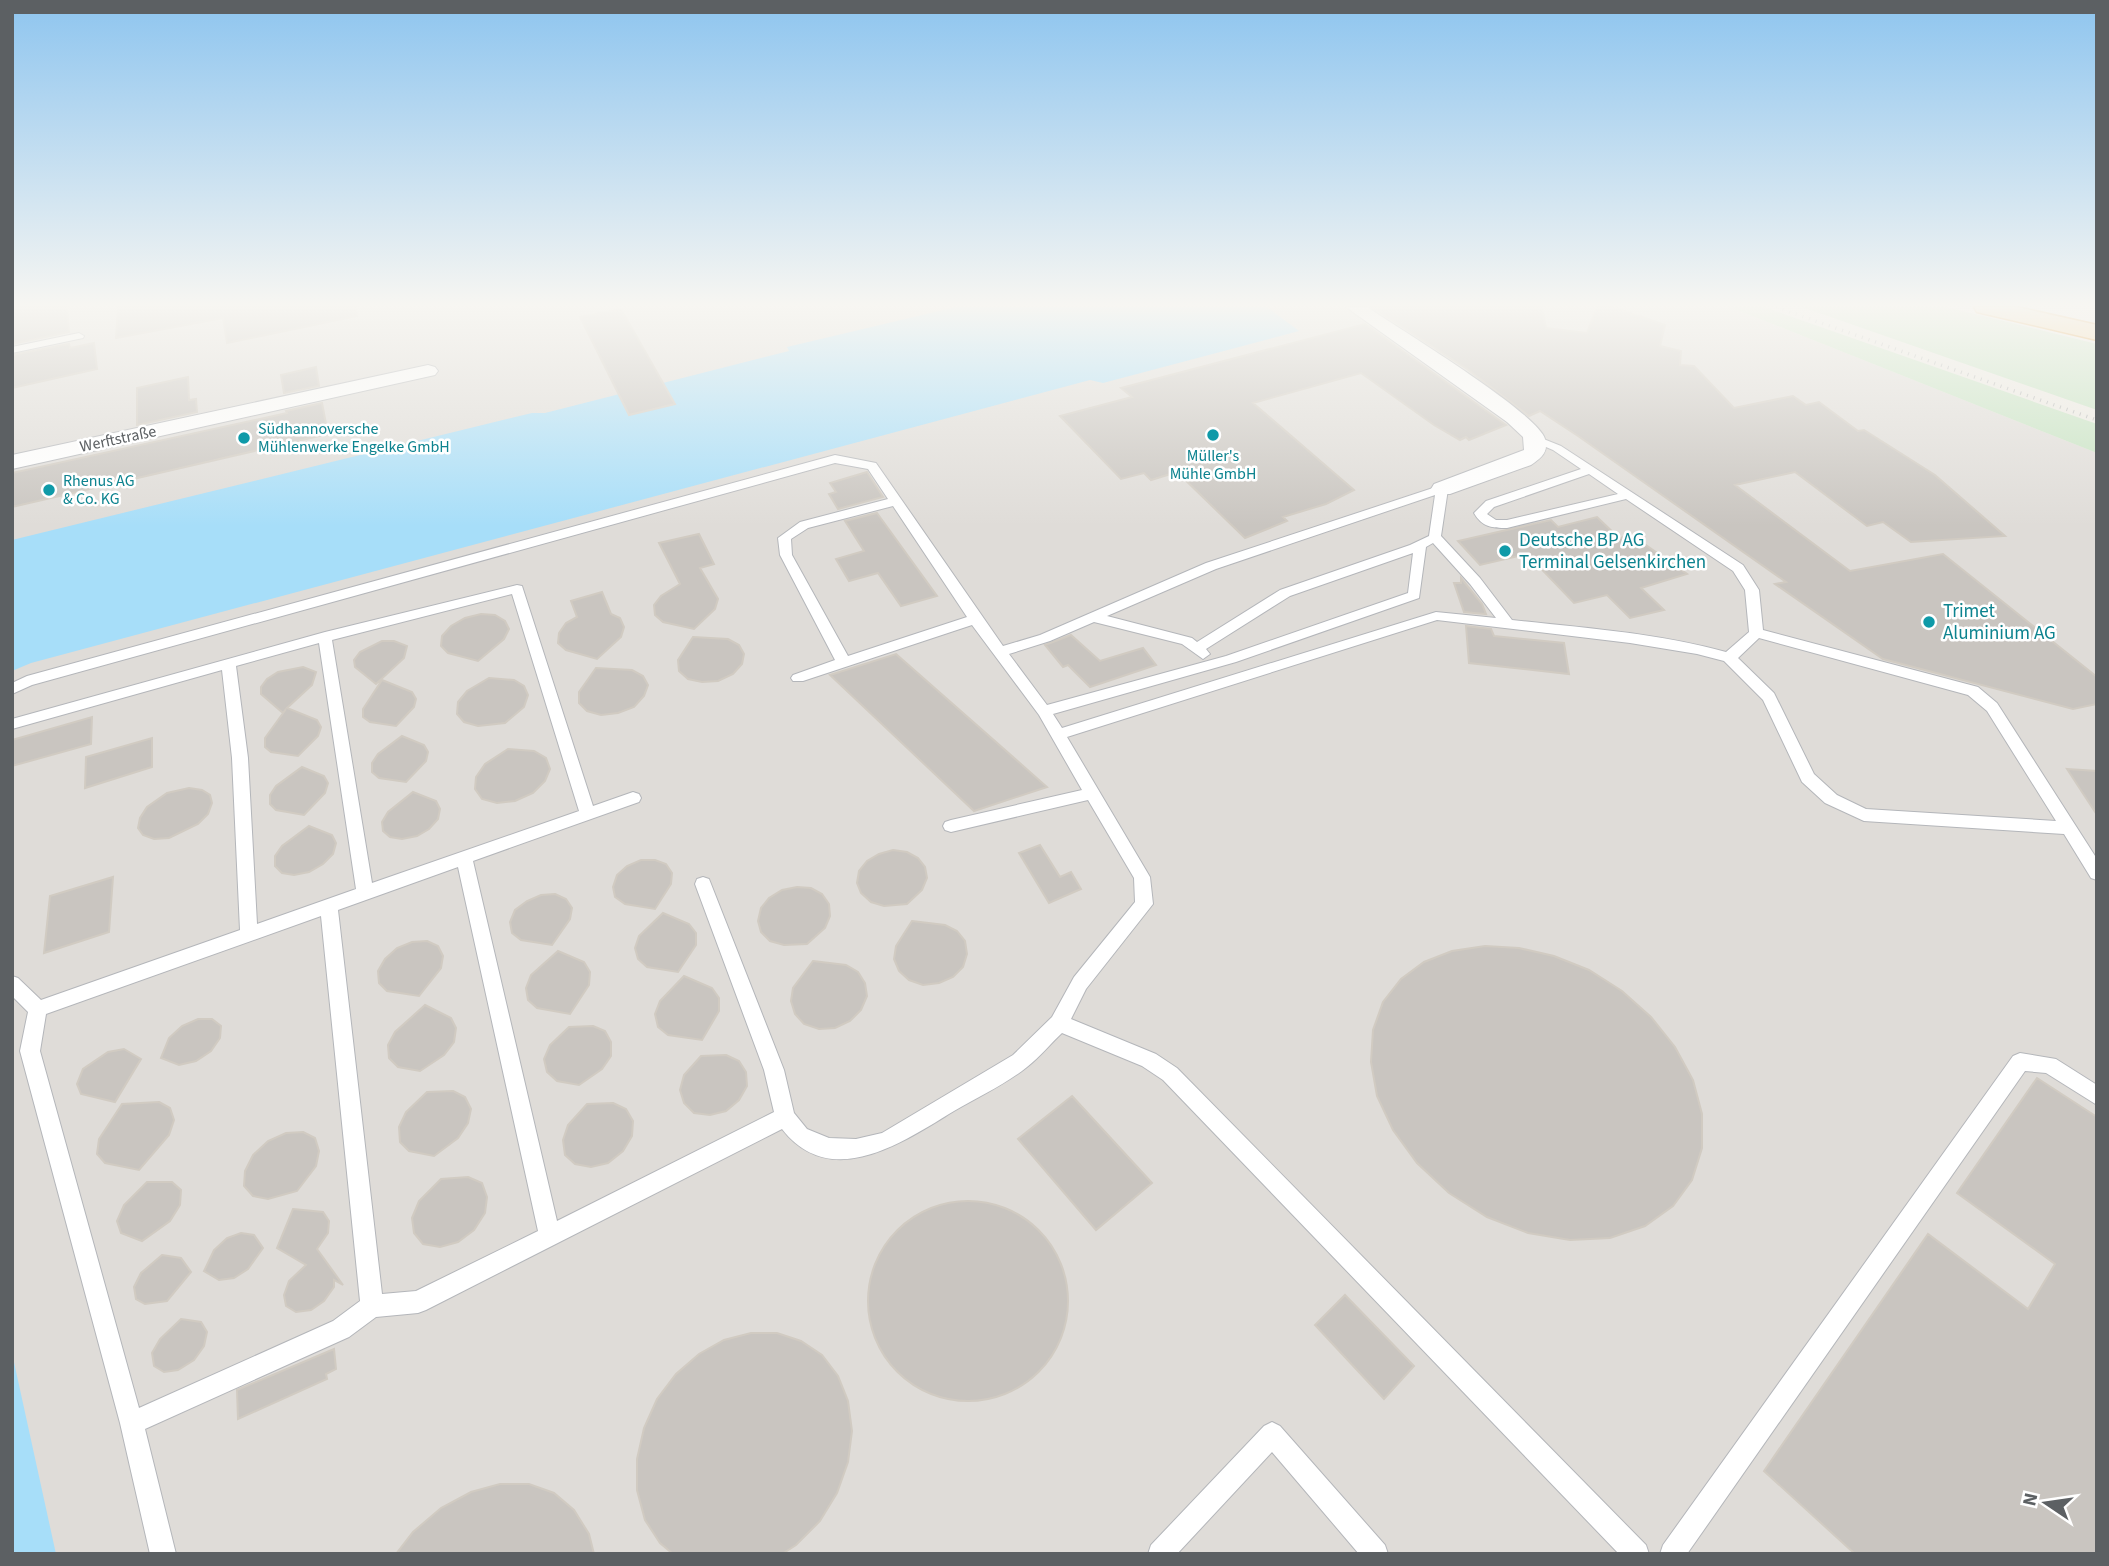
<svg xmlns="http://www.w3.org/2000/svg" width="2109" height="1566" font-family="'Source Sans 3',sans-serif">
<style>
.industrial{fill:#dfdcd8}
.green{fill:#c5e3c1}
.water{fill:#a7def9}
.building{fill:#c9c5c0;stroke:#d1cbc2;stroke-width:2}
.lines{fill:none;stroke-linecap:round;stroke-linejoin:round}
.service-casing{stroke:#b4b6ba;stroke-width:2}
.minor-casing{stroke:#b4b6ba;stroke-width:2}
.motorway-casing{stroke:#e2890f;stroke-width:3}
.service{fill:#fff;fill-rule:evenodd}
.minor{fill:#fff;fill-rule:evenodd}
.motorway{fill:#f6d192;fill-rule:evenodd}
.rail{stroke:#b2b3b3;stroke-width:3.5;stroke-dasharray:1 6;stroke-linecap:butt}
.culture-dot{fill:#0f9aa8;stroke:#fff;stroke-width:2.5}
.labels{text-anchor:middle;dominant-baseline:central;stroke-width:5;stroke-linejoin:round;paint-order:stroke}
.far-culture-label{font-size:16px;fill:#0d838f;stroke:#fff;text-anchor:start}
.far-street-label{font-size:16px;fill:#5c6063;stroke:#fff}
.culture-label{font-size:19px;fill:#0d838f;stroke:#fff;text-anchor:start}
</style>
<rect width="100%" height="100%" fill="#edeae3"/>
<path class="industrial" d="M12,307h1718l367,146v1101h-2085z"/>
<path class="green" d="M1730,307h34l333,117v29z
M1802,307h144l151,37v66z"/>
<path class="water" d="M956,307h311l32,24 -196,52 -13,-3 -1059,283 -19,8v-131l520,-127h13l244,-62 -2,-4z
M12,1353l44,201h-44z"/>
<path class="building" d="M12,307h55l2,25 -57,12z
M118,307h238l1,9 -130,27 -4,-25 -107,20z
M1372,307h170l4,21 41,5 10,-26h16l52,18 -5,21 21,5 -1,14 14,1 40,42 59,-12 13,9 13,-3 39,29 6,-1 71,45 70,61 -94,6 -28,-20 -16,4 -72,-54 -60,13 115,86 93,-17 154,123v27l-24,5 -190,-50 -108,-75 11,-2 -208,-146 -38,-25 -11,5 -62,-47z
M621,309l54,95 -46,11 -49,-98z
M1365,324l141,101 -37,15 -3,-3 -6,3 -26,-15 -73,-52 -108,30 101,87 -28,14 -43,13 4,4 -42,17 -68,-66 -26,8 -7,-7 -23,6 -61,-63 72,-19 -11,-9z
M94,343l3,26 -85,19v-33l57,-11 1,4z
M316,367l3,19 -35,7 -3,-18z
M188,377l1,23 7,-1 1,13 -60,13v-37z
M322,403l6,31 -316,73v-34l275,-60 -1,-2z
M867,472l16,25 -45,12 -9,-15 7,-2 -6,-9z
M877,513l60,83 -36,10 -23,-33 -29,8 -13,-22 28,-8 -19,-30z
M1597,517l22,21 14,-2 54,38 -46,14 23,22 -34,8 -23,-23 -33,8 -47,-49 -47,11 -22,-24 93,-21 7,7z
M699,534l15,30 -14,4 18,31 -3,10 -21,20 -31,-7 -8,-7 -1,-10 7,-9 19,-12 -21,-41z
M1461,578l21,26 4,10 -22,-2 -10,-29h7z
M602,592l9,22 9,4 4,9 -3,10 -24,22 -31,-9 -8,-7 1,-10 7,-10 11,-6 -6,-16z
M481,614l14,1 10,6 4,8 -5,10 -26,22 -30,-8 -7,-7 1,-10 9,-10 14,-8z
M1466,626l25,3 3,7 70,7 5,31 -100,-11z
M1071,635l29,26 43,-13 13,17 -66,22 -22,-22 -5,2 -18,-22z
M693,637l35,2 11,6 5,9 -2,10 -9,10 -15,7 -16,1 -14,-3 -9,-8 -1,-11z
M382,641h12l13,5 -3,12 -28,26 -21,-17 -1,-7 6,-8z
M896,654l151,133 -73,24 -144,-136z
M303,667l13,5 -4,13 -25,23 30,12 4,7 -3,9 -20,20 -27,-4 -6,-5v-9l21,-29 -3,4 -22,-19v-7l6,-8 11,-7z
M596,668l36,2 11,6 5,9 -4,11 -10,11 -16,6 -17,2 -14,-4 -8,-8v-11z
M489,678l25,2 10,6 4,9 -4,12 -19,16 -27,3 -14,-4 -7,-8 1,-12 9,-11z
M382,680l30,12 4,7 -2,8 -18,19 -26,-4 -7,-5v-8z
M92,717l-1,27 -79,22v-26z
M402,736l22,9 4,7 -2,9 -20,21 -27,-4 -7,-6v-9l6,-9z
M152,738v29l-67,21 1,-31z
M508,749l26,2 12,7 4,11 -5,12 -12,12 -18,8 -18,2 -15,-4 -7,-10 1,-12 9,-13z
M302,767l22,9 4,7 -3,10 -21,22 -28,-5 -6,-6v-9l6,-9z
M2067,769l30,2v44z
M189,788l13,2 8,5 2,8 -4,11 -10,10 -29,14 -15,1 -11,-4 -5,-7 2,-10 7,-11 20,-14z
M413,792l23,9 4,8 -2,10 -9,10 -12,7 -15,3 -12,-2 -7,-6 -1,-9 6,-10z
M309,826l23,9 4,8 -3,11 -10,10 -14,8 -15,3 -12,-2 -7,-7v-10l7,-10z
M1040,845l20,32 11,-5 10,17 -32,14 -30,-50z
M893,850l14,2 11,6 7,9 2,11 -5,12 -15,14 -23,2 -13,-4 -10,-9 -4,-10 2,-12 8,-10 12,-7z
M641,860h14l11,4 6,9 -1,11 -16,25 -30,-5 -10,-7 -2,-10 4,-12 10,-9z
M113,877l-4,55 -65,21 6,-57z
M797,887l14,1 11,6 7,10 1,12 -5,12 -18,16 -23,1 -14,-4 -9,-9 -3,-11 3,-13 8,-10 13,-8z
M555,894l11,5 6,9 -2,11 -18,26 -31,-5 -9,-7 -2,-11 5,-12 12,-9 14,-6z
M663,913l26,11 7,9v12l-18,27 -31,-5 -9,-8 -3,-11 4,-12z
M912,921l33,4 12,6 8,10 2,13 -4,13 -10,10 -14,6 -16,2 -14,-5 -10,-9 -5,-12 2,-13z
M427,941l11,5 5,10 -2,12 -22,28 -32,-5 -8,-8 -1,-12 7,-12 12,-11 15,-6z
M1485,946l34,2 35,8 35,14 33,21 29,26 24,30 18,33 9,34v34l-10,32 -19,26 -28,20 -35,12 -40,2 -42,-7 -41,-16 -38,-24 -32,-30 -24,-33 -16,-34 -6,-34 2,-32 10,-28 18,-23 23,-17 28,-11z
M558,951l26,11 6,10 -1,13 -19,29 -33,-6 -9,-8 -2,-12 5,-13z
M813,961l33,4 12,7 7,11 2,13 -6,14 -11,11 -15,7 -16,1 -15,-5 -9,-10 -4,-13 2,-13z
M684,976l28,12 7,10v13l-17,29 -34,-5 -10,-8 -3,-13 5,-13z
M425,1005l26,13 5,10 -2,14 -10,13 -24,16 -22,-4 -9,-9 -1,-13 7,-13z
M198,1019h14l9,7 -1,12 -9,13 -15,10 -17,4 -18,-7 8,-20 13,-12z
M593,1026l12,5 6,11v14l-9,13 -23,16 -22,-4 -10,-9 -3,-13 6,-14 19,-18z
M124,1049l17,10 -26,43 -34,-8 -4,-10 6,-15 25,-17z
M726,1055l13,6 7,11 1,14 -8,14 -13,11 -16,4 -16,-2 -10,-10 -4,-13 4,-15 17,-19z
M2037,1078l60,39v437h-242l-91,-83 164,-237 100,75 27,-45 -98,-71z
M453,1091l12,6 6,12 -3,14 -10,15 -24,18 -25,-5 -9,-9 -1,-15 7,-15 21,-20z
M1072,1096l80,87 -56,47 -78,-91z
M159,1102l11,6 4,12 -5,15 -30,35 -34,-7 -8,-9 2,-15 23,-35z
M613,1103l13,6 7,12 -1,15 -9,15 -15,12 -17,4 -16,-3 -10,-9 -2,-15 5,-15 19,-21z
M303,1132l12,6 4,13 -3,15 -19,25 -29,8 -15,-3 -9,-10 1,-15 8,-16 15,-14 18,-8z
M468,1177l14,6 5,14 -2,16 -11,17 -16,12 -18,5 -17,-3 -9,-11 -2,-15 7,-17 22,-22z
M147,1182h25l9,8 -1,15 -10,16 -28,20 -21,-8 -4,-12 7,-16z
M868 1301a100 100 0 1 1 200 0a100 100 0 1 1-200 0Z
M293,1209l30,3 6,9 -1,12 -11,16 26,36 -9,-5v7l-10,14 -13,9 -15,2 -10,-6 -2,-11 5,-14 17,-16 -29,-17z
M241,1233l13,2 9,13 -15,21 -14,9 -15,2 -15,-9 10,-21 13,-12z
M162,1255l19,3 10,14 -24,29 -22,3 -9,-5 -2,-12 7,-14z
M1345,1295l69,71 -30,33 -69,-74z
M181,1319l20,3 6,10 -3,14 -10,14 -16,10 -14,2 -10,-6 -2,-13 8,-14z
M751,1333h26l24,8 21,14 16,21 10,25 4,30 -4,31 -11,31 -17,28 -24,24 -14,9h-109l-13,-11 -15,-23 -8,-30v-31l7,-31 13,-29 19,-25 23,-20 25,-14z
M334,1349l2,20 -10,5 1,5 -89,40 -1,-29z
M500,1484h29l25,9 20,17 15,24 5,20h-198l17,-22 28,-24 30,-16z"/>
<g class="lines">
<defs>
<path id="service" d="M79,333l5,3 -1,2 -71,15v-6z
M1536,436l25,10 182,119 16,25 4,40 215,57 19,16 100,156v21l-6,-2 -27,-44 -200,-13 -39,-18 -23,-21 -39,-82 -39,-39 -27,-7 -67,-11 -193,-23 -370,117 83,140 3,27 -67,85 -15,30 85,35 21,14 469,477 3,9h-30l-456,-474 -21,-14 -80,-33c-12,11 -22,24 -35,34 -21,17 -49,30 -73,44 -51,31 -123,81 -172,18l-356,181 -8,3 -42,4 -27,20 -204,92 31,125h-26l-30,-131 -100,-372 8,-39 -16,-16v-20l6,2 23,22 199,-70 -8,-172 -10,-88 -210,59v-10l313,-87 192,-47 5,1 71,220 40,-14 6,2 2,4 -2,4 -166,59 84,360 217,-109 -10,-42 -69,-186 2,-5 6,-2 6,2 2,5 73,186 10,43 13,16 22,9 27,1 26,-6 131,-78 39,-38 22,-40 61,-75 -1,-24 -46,-78 -137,32 -6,-2 -2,-4 2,-4 6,-2 131,-30 -43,-75 -67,-90 -169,56h-10l-2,-3 2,-3 42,-15 -55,-105 -2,-17 22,-16 88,-23 -20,-30 -33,-6 -803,222 -20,9v-11l15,-7 808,-221 41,8 127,183 37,-11 166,-72 236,-78 6,4 -7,47 39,42 32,42c72,8 145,13 214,32l23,-20 -4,-42 -12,-19 -107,-72 -119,29c-15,0 -25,-1 -33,-15l12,-12 95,-32 -28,-19 -21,-9 -2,-2zM1589,474l29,20 -111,26h-11l-9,-6 7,-7zM1435,495l-6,41 -19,9 -130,45 -83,52 -5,-4 -85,-22 109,-47zM893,506l74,111 -119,39 -56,-101 -1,-16 17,-11zM1433,543l37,41 26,34 -60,-6 -374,116 -9,-14 183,-52 183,-64 7,-51zM1413,553l-5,40 -182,63 -179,49 -38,-51 41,-13 44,-19 88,22 21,15 7,-5 -4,-5 84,-53zM512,594l67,217 -207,72 -40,-243zM1759,638l209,57 19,16 69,110 -190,-12 -29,-14 -23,-21 -40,-81 -36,-35zM319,643l37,246 -99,35 -9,-166 -12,-92zM458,867l80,364 -122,60 -34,3 -44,-384zM321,916l39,385 -27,20 -194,87 -99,-357 6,-37z
M2020,1053l36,6 41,26v20l-51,-32 -21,-2 -338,483h-27l3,-9 350,-489z
M1272,1422l8,4 105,119 3,9h-29l-87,-102 -95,102h-29l3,-9 113,-119z"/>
<path id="minor" d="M1346,307h21c31,21 171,106 178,132 4,13 -4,19 -14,26l-81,29h-16l-3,-5 3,-5 90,-34 -1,-13 -16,-15z
M428,365l7,2 3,4 -3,4 -423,94v-14z"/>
<path id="motorway" d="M1974,307h43l80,18v15l-120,-28z"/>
</defs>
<use href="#service" class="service-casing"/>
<use href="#minor" class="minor-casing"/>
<use href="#motorway" class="motorway-casing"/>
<use href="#service" class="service"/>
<use href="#minor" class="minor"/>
<use href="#motorway" class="motorway"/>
<path class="rail" d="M1776,307l321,113"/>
</g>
<linearGradient id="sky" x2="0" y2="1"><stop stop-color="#8ec5ef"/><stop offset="0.58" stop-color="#f7f6f2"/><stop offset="1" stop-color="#f7f6f2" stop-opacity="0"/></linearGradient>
<rect width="2109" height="526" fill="url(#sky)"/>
<g class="culture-dot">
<circle cx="1213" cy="435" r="7"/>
<circle cx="244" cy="438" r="7"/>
<circle cx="49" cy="490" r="7"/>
<circle cx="1505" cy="551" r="7"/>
<circle cx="1929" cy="622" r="7"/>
</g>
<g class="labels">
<g class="far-culture-label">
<text x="258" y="429">Südhannoversche<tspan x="258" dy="18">Mühlenwerke Engelke GmbH</tspan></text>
<text x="1213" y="456" text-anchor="middle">Müller's<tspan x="1213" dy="18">Mühle GmbH</tspan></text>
<text x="63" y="481">Rhenus AG<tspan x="63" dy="18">&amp; Co. KG</tspan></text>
</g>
<g class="far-street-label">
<text transform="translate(118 439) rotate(-12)">Werftstraße</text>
</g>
<g class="culture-label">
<text x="1519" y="540">Deutsche BP AG<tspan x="1519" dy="22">Terminal Gelsenkirchen</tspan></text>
<text x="1943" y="611">Trimet<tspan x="1943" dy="22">Aluminium AG</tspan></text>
</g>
</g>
<rect width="2109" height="1566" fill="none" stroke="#5c6063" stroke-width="28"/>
<g transform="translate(2046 1503) rotate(283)" stroke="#ffffff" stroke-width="5" paint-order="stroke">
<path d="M0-5L12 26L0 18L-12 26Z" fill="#5c6063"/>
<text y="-10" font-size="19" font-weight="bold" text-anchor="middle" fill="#5c6063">N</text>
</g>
</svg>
